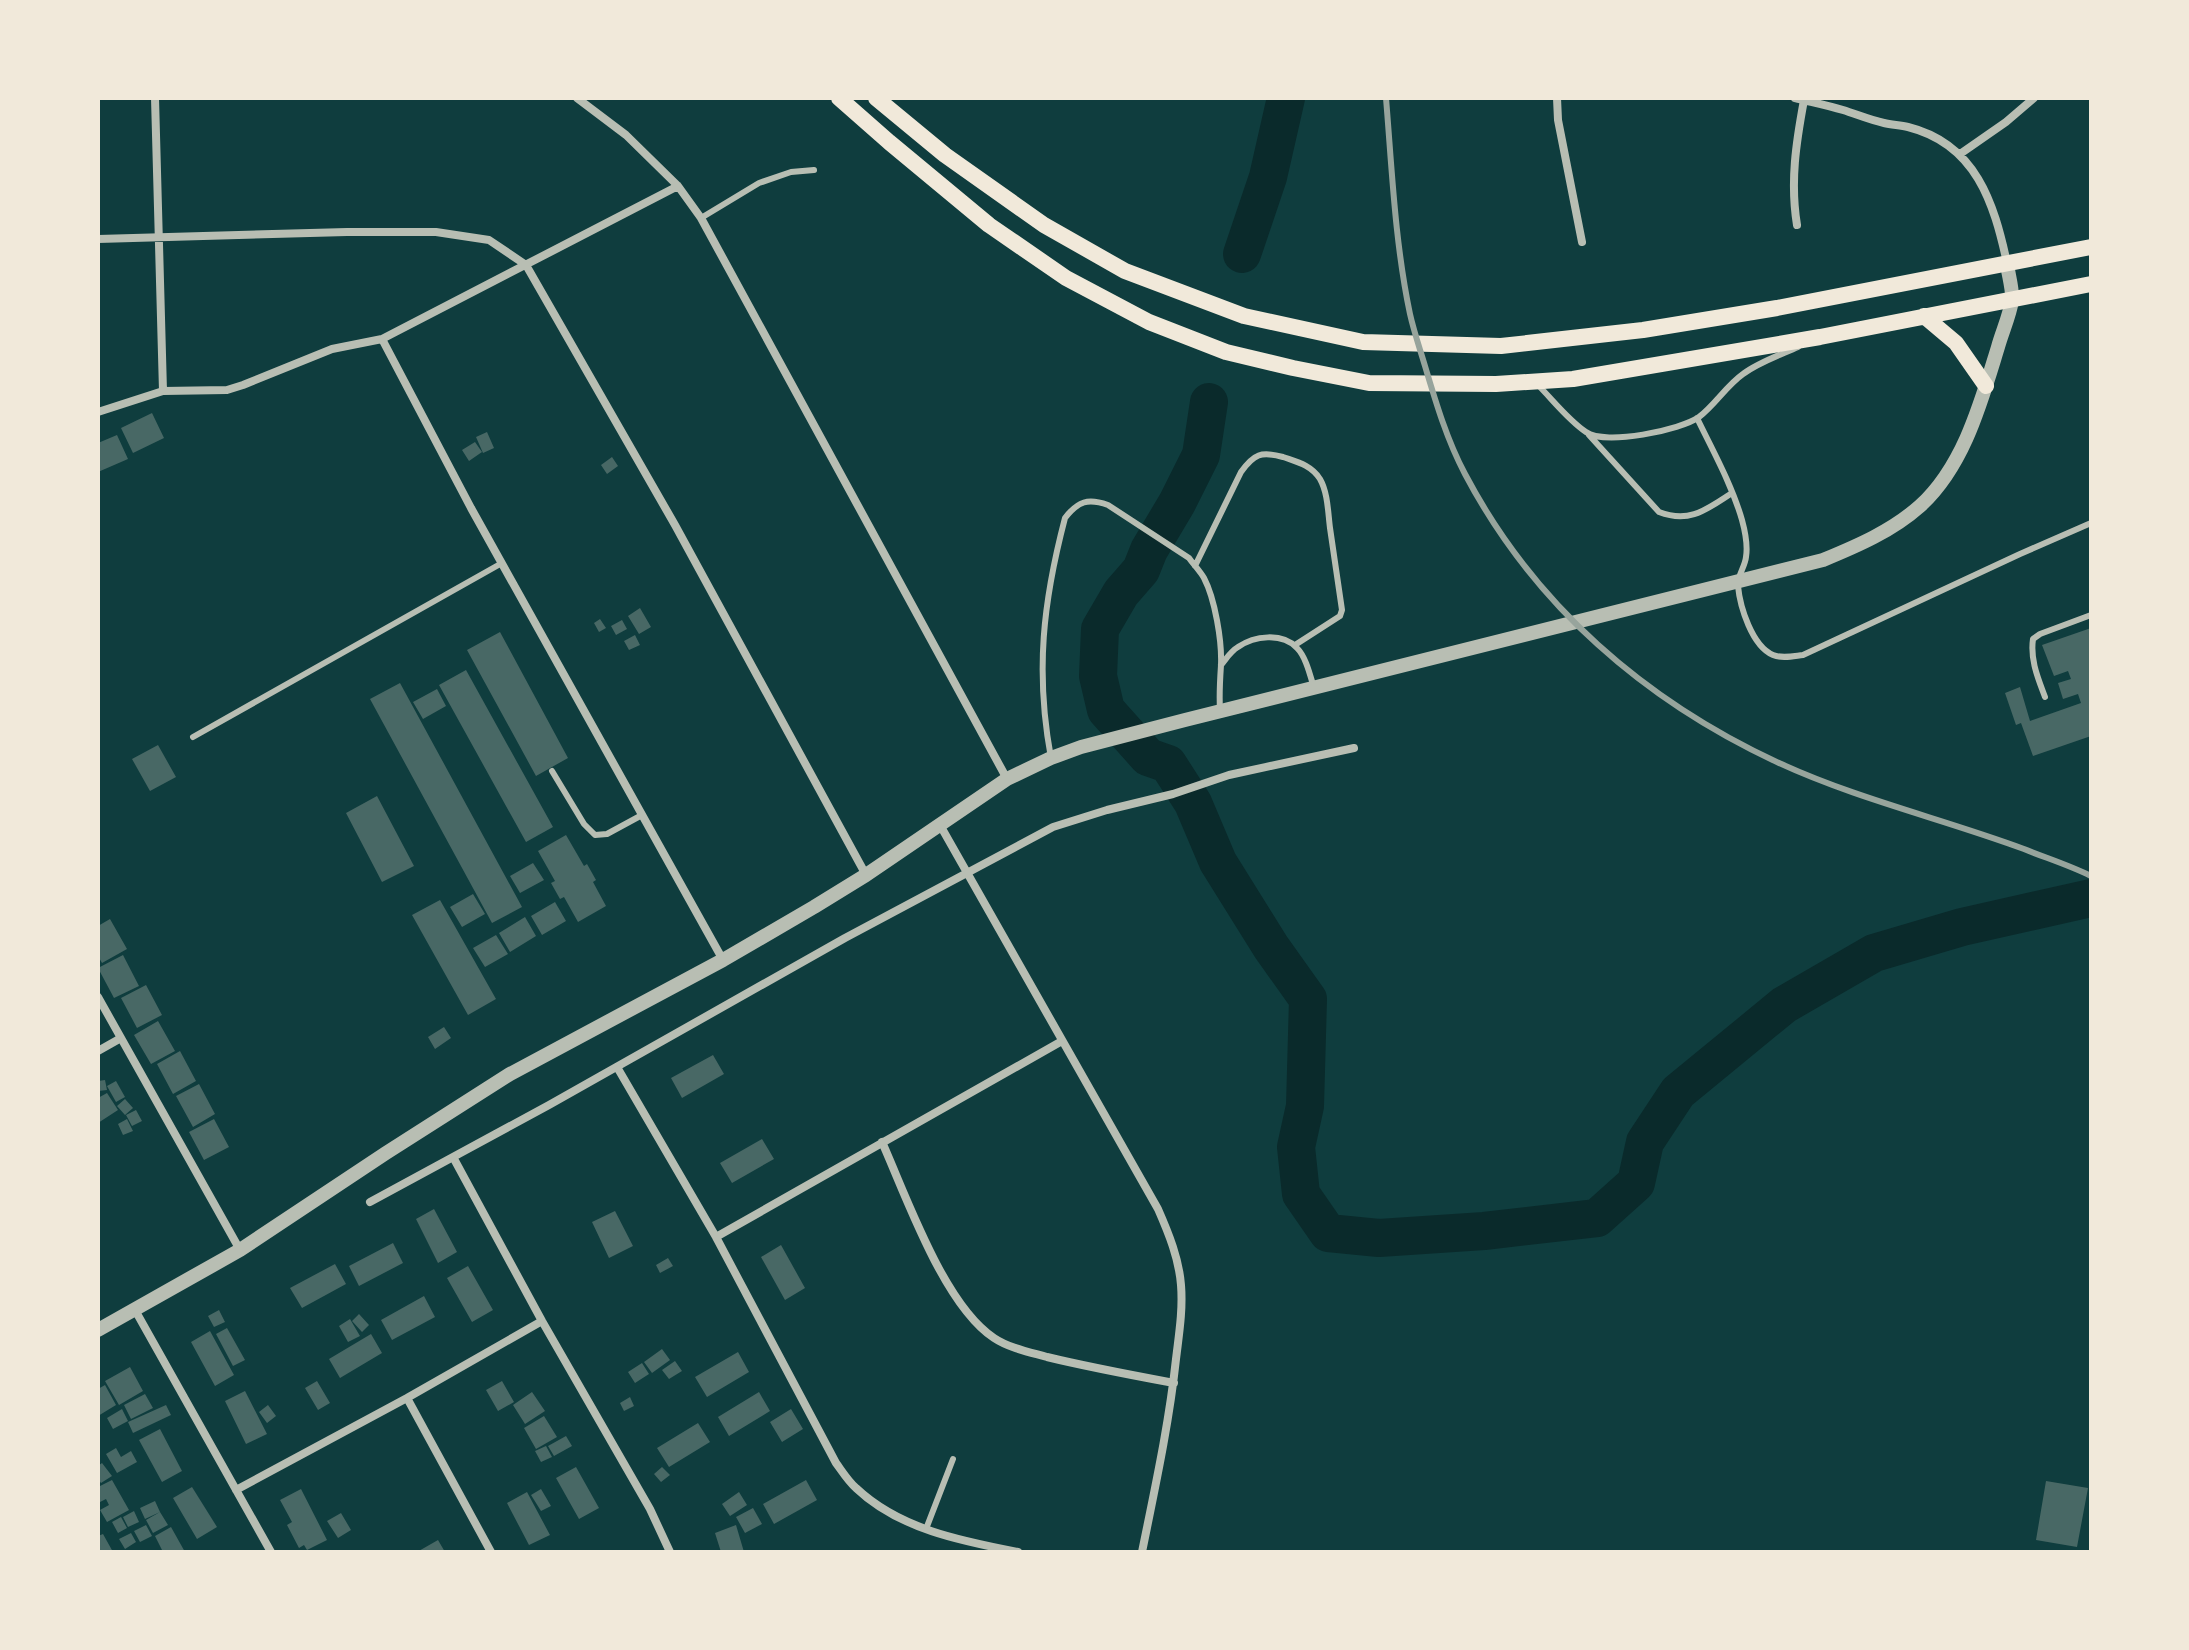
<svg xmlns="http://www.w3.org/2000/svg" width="2189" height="1650" font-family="'Space Grotesk',sans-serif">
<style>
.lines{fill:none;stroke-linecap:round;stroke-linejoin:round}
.river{stroke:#0a2a2b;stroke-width:38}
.building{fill:#486865}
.service{stroke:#b8beb3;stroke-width:6}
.minor{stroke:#b8beb3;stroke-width:8}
.tertiary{stroke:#b8beb3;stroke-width:14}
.secondary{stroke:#f1e9da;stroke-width:16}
.rail{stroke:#97a49c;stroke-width:6}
</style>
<rect width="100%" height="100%" fill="#0f3d3e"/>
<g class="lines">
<path class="river" d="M1242,254l26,-77 18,-79
M1209,402l-8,53 -24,48 -28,47 -8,20 -20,23 -21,36 -2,47 8,34 42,47 20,7 25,39 25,59 53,85 37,52 -3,107 -9,41 5,47 27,39 51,5 105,-7 113,-13 39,-35 9,-41 33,-50 106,-87 90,-52 88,-26 129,-29"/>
</g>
<path class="building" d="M152,413l12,25 -31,15 -12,-25z
M487,432l7,16 -11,5 -7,-16z
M117,435l11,24 -30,13v-29z
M475,442l7,10 -13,9 -7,-11z
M612,457l6,9 -11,8 -6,-9z
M640,608l11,19 -12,7 -11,-18z
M600,619l6,9 -7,4 -5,-9z
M622,620l5,9 -11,6 -5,-9z
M2091,628v108l-58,20 -12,-33 -5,2 -11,-32 15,-6 10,34 51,-18 -3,-9 -15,5 -5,-16 13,-4 -3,-8 -14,5 -12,-31z
M500,632l68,126 -32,18 -69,-126z
M635,635l5,10 -11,5 -5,-9z
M466,670l87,157 -27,15 -87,-157z
M400,683l122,224 -30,16 -122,-224z
M437,689l9,17 -23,13 -10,-17z
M158,745l18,32 -26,14 -18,-32z
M377,796l37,70 -32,16 -36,-69z
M566,835l18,31 3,-2 9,16 -3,2 13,24 -28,16 -14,-25 -4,2 -9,-16 4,-2 -17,-30z
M533,863l11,17 -24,13 -10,-17z
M473,894l12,20 -23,13 -12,-20z
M440,900l56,99 -28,16 -56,-100z
M555,902l11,19 -24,14 -11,-19z
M525,917l11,19 -26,16 -11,-19z
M110,919l17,30 -25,14 -4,-7v-30z
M496,935l12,19 -23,13 -12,-19z
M123,955l16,31 -25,12 -16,-30z
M146,985l16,30 -25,13 -16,-30z
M158,1021l17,30 -24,13 -17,-29z
M444,1027l7,11 -16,11 -7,-12z
M180,1051l16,30 -23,13 -16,-30z
M713,1055l11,19 -42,24 -11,-20z
M105,1080l2,10 -9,1v-10z
M116,1081l9,16 -9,5 -9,-16z
M199,1084l16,30 -22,13 -17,-31z
M107,1093l11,17 -20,13v-25z
M125,1099l8,9 -8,7 -8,-9z
M136,1110l6,11 -10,5 -6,-11z
M127,1119l6,12 -10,4 -5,-11z
M214,1119l15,28 -25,13 -15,-28z
M762,1139l12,20 -42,24 -12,-20z
M434,1209l23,43 -19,11 -22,-44z
M615,1211l18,35 -24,12 -17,-36z
M393,1243l10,20 -44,23 -10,-20z
M781,1245l24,43 -20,12 -24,-43z
M668,1258l5,8 -13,7 -4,-8z
M335,1264l11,20 -44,24 -12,-20z
M468,1266l25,44 -21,12 -25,-44z
M424,1296l11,21 -43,23 -11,-20z
M219,1310l6,12 -11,5 -6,-11z
M359,1314l10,11 -7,7 -10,-11z
M350,1319l10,17 -12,6 -9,-16z
M227,1328l18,32 -12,6 -17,-32z
M210,1331l24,44 -19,11 -24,-44z
M371,1334l11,19 -42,25 -11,-19z
M662,1349l8,11 -18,13 -8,-11z
M738,1352l11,20 -42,25 -12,-20z
M675,1361l7,10 -13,8 -7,-9z
M642,1363l7,11 -14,9 -7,-11z
M130,1367l13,24 -24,14 -14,-24z
M317,1381l13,22 -12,7 -13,-22z
M502,1381l12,21 -16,9 -12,-21z
M105,1385l11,20 -18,11v-27z
M245,1391l22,43 -21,10 -21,-43z
M532,1392l13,19 -20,13 -12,-19z
M759,1392l11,19 -41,25 -11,-19z
M145,1394l8,14 -22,11 -7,-14z
M630,1397l4,9 -10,5 -4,-8z
M166,1405l5,10 -38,18 -5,-11z
M268,1405l8,11 -9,7 -8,-11z
M122,1409l6,12 -15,8 -6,-11z
M791,1409l12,20 -21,13 -12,-20z
M544,1416l13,21 -21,12 -12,-21z
M698,1423l12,19 -41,25 -12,-19z
M160,1429l22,42 -20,11 -23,-42z
M566,1436l6,10 -18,10 -6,-10z
M546,1446l6,11 -11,5 -6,-11z
M116,1448l5,9 10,-6 6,11 -20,11 -11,-19z
M102,1463l10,13 -11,7 -3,-4v-13z
M576,1467l23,41 -20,11 -23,-41z
M662,1467l8,8 -9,7 -7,-8z
M112,1480l17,30 -22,12 -7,-12 9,-5 -3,-6 -8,4v-16z
M806,1480l11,20 -43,24 -11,-20z
M2046,1481l42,7 -11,59 -41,-7z
M192,1487l25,40 -20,12 -24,-41z
M301,1489l26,51 -20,10 -3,-5 -5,3 -12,-23 5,-3 -12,-22z
M541,1489l10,17 -10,5 -10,-16z
M527,1492l23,43 -21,10 -22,-42z
M739,1492l8,13 -17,11 -8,-12z
M155,1501l5,11 -15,7 -5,-11z
M753,1508l9,16 -17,9 -9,-16z
M134,1511l5,11 -11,5 -5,-10z
M160,1512l8,13 -15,8 -7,-13z
M341,1513l10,17 -13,8 -11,-17z
M121,1517l6,11 -9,5 -6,-11z
M146,1525l6,11 -12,6 -6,-11z
M736,1525l8,27h-23l-6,-19z
M171,1527l14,25h-22l-8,-16z
M131,1533l5,9 -11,7 -6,-10z
M103,1534l10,18h-15v-16z
M438,1540l7,12h-28z"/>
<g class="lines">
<path class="service" d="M701,218l58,-35 32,-11 23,-2
M1537,384c16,16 31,36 49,48 19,14 95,-2 113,-15 16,-12 27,-31 44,-43 16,-12 37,-19 55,-27
M1697,418c16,33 35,67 45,102 3,11 6,25 4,37 -1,10 -9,19 -8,29 2,21 14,60 35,69 9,4 21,1 30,0l217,-101 71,-31
M1589,435l70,77c31,12 48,-3 73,-19
M1195,566l46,-94c13,-18 20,-21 42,-15 14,5 28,8 37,22 8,14 8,34 10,49 4,27 8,55 12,82l-2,6 -45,29
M1221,665c5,-6 10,-14 17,-18 16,-11 44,-15 59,1 9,9 13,27 17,40
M2045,697c-7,-19 -15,-37 -12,-58l7,-5 51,-19
M193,737l309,-174
M1051,758c-16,-86 -8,-156 14,-240 13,-17 23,-20 43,-13l81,53c5,7 11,13 15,20 11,21 18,63 17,87 -1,15 -2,29 -1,44
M552,771l32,53 11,11 12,-1 35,-19
M926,1529l27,-70"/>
<path class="minor" d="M155,98l8,293
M577,98l49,37 52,51 23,32 306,561
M1557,98l1,22 24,122
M1795,98c16,4 32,7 48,12 13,4 27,10 41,13 8,2 16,2 24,4 68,17 86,76 99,136
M1960,154l46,-32 28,-24
M1797,225c-7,-43 -1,-82 7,-125
M98,239l249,-7h89l53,8 37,25 149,260 191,350
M382,339l89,169 252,452
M98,412l65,-21 64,-1 16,-5 89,-36 50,-10 296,-153
M940,825l218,384c11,25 21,50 23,76 2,25 -2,49 -5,74 -7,65 -21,129 -34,193
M98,997l142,253
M98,1051l23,-13
M617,1067l99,170 120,226c6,8 12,18 20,25 43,41 105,53 162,64
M882,1142c25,56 62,163 112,196 15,10 35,14 53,19 41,10 84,18 127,26
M453,1157l89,164 108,188 20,43
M370,1202l179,-97 296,-167 208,-111 54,-17 66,-16 56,-19 125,-27
M716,1237l346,-196
M135,1310l136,242
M407,1398l84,154
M236,1490l171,-92 135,-77"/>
<path class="tertiary" d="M98,1330l142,-80 146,-97 124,-79 213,-114 91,-53 52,-32 141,-96 44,-21 30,-11 104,-27 638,-160c34,-14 69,-29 97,-54 44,-40 61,-104 78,-159 4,-15 12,-32 14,-47 1,-11 -4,-26 -5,-37"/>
<path class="secondary" d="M839,98l50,44 100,83 77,53 83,44 77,30 67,16 76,15 127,1 77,-5 247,-42 271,-53
M876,98l69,57 99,70 81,46 119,45 119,26 138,4 142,-16 134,-22 314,-61
M1924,316l32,27 30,43"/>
<path class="rail" d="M1386,98c6,72 9,145 24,216 4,18 10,35 15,52 11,37 22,74 40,108 69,131 180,227 314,289 78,36 164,56 245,86 22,9 45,16 67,27"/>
</g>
<rect width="2189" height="1650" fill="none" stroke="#f1e9da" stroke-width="200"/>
</svg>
